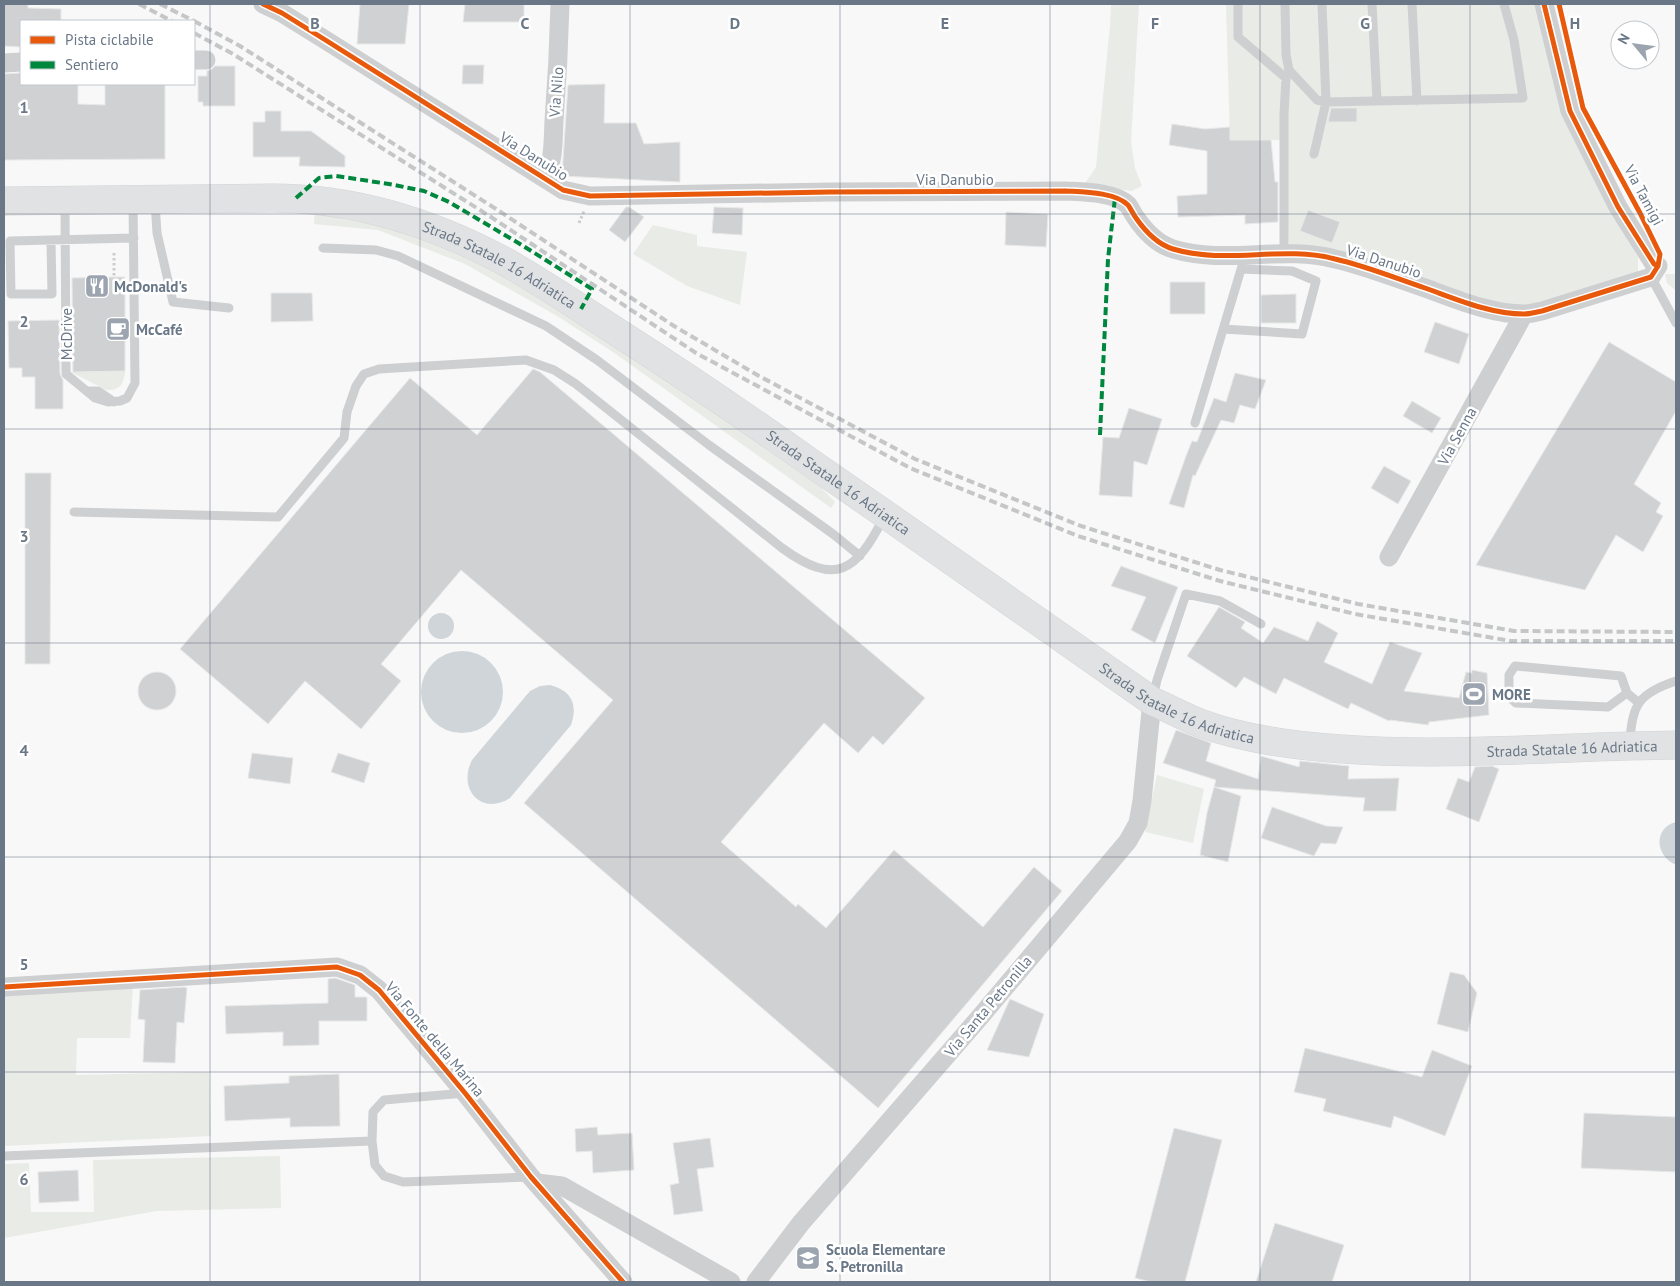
<svg xmlns="http://www.w3.org/2000/svg" width="1680" height="1286" font-family="'PT Sans',sans-serif">
<style>
.green{fill:#e8ebe6}
.water{fill:#cfd5d9}
.building{fill:#cfd1d2;stroke:#e8e8e8}
.lines{fill:none;stroke-linecap:round;stroke-linejoin:round}
.primary-casing{stroke:#d4d5d6;stroke-width:29}
.path{stroke:#cccdce;stroke-width:3;stroke-dasharray:2.5 2.5;stroke-linecap:butt}
.service{stroke:#cecfd1;stroke-width:9}
.minor{stroke:#cecfd1;stroke-width:19}
.primary{stroke:#e1e2e3;stroke-width:28}
.rail{stroke:#c5c6c7;stroke-width:4;stroke-dasharray:8 4;stroke-linecap:butt}
.quiet{stroke:#00873e;stroke-width:4;stroke-dasharray:8 4;stroke-linecap:butt}
.cycleway-casing{stroke:#fff;stroke-width:8}
.cycleway{stroke:#e8590c;stroke-width:5}
.grid{fill:none;stroke:#697787;stroke-width:1;stroke-opacity:0.55}
.labels{text-anchor:middle;dominant-baseline:central;stroke-width:5;stroke-linejoin:round;paint-order:stroke}
.street-label{font-size:15px;fill:#697787;stroke:#fff}
.poi-label{font-size:15px;font-weight:bold;fill:#697787;stroke:#fff;text-anchor:start}
.grid-label{font-size:16px;text-anchor:middle;font-weight:bold;fill:#697787;stroke:#fff;stroke-width:5;stroke-linejoin:round;paint-order:stroke}
</style>
<rect width="100%" height="100%" fill="#f8f8f8"/>
<path class="green" d="M1111,4h28l-8,138 4,26 7,18 -10,5 -48,-6 12,-18 14,-141z
M1226,4h310l75,207 27,46v16l-12,9 -121,41 -121,-49 -95,-23 -4,-111h-55z
M315,209l35,2 146,54 316,213 23,24 -4,6 -218,-156 -56,-36 -92,-52 -87,-34 -64,-6z
M653,225l44,10v11l50,6 -7,53 -53,-19 -54,-32z
M1665,274h11v17l-9,-8z
M125,371c-1,13 -5,20 -19,19l-35,-18z
M1157,775l47,14 -11,54 -48,-11z
M133,984l-3,54h-53l-1,37 133,-3 2,64 -207,10v-155z
M280,1156l1,52 -124,3 -153,27v-74l25,-1 2,49h63l-1,-52z"/>
<path class="water" d="M428 626a13 13 0 1 1 26 0a13 13 0 1 1-26 0Z
M421 692a41 41 0 1 1 82 0a41 41 0 1 1-82 0Z
M550,685c22,6 28,19 21,40l-61,73c-28,18 -53,-8 -38,-38l58,-69 10,-5z
M1676,822v43c-21,-9 -23,-37 0,-43z"/>
<path class="building" d="M4,4h24v4l33,1v12h-40v26l-17,-1z
M360,4h49l-4,40h-48z
M465,4h59v18h-61z
M463,65h21l-1,19h-21z
M215,66h20v40h-32v-4h-5v-26h9v-5l5,-2z
M21,73v11h57v20l27,1v-21h60v75l-161,1v-86z
M605,84l-1,39h32l8,21 36,-2v40l-118,-6 6,-91z
M1331,108h26v14h-29z
M265,111h16v20h30l34,25v11l-46,-1 1,-9h-47v-35h12z
M1172,124l33,5 25,-2v13h41l4,42h3v40l-33,2v-9l-67,2 -1,-21 30,-2v-43l-38,-6z
M626,207h3l15,10 -19,25 -16,-12z
M714,207l29,1 -1,27 -30,-2z
M1308,210l32,12 -8,21 -32,-12z
M1006,212l42,2 -2,33 -41,-2z
M114,277h11v94l-52,1 -1,-94z
M1170,282h35v32h-35z
M271,293h41l1,28 -42,1z
M1296,294v29h-35v-28z
M59,320l1,54 3,6v29h-28v-32h-13v-9h-13l-1,-47z
M1435,322l34,12 -10,30 -35,-12z
M1609,342l67,40v29l-42,73 27,19 -5,9 7,4 -20,36 -27,-17 -31,55 -109,-25z
M533,369l7,3 385,326 -42,47 -10,-9 -15,17 -34,-30 -103,119 75,65 2,-3 28,24 68,-78 89,77 51,-60 28,24 -184,217 -354,-305 89,-103 -152,-130 -80,94 20,17 -40,48 -56,-48 -37,43 -88,-75 230,-271 67,57z
M1235,373l31,7 -11,29 -15,-4 -6,18 -13,-3 -26,56 -2,-1 -9,33 -15,-4 17,-48 6,-15 5,1 17,-44 12,4z
M1412,401l29,17 -9,15 -29,-17z
M1129,408l33,11 -15,46 -13,-4 -2,36 -33,-2 4,-58 16,1z
M1384,466l27,15 -13,23 -27,-16z
M25,473h26l-1,191h-25z
M1121,566l57,21 -23,56 -24,-13 15,-33 -35,-11z
M1219,607l26,15 -4,6 22,15 11,-16 34,14 9,-20 21,12 -14,29 48,22 18,-42 32,11 -18,38 55,7 7,-26 6,1v-3l15,3 2,42 -60,7 -1,3 -38,-5 -1,1 -38,-18 -3,6 -64,-31 -8,16 -32,-17 -8,11 -49,-32z
M138 691a19 19 0 1 1 38 0a19 19 0 1 1-38 0Z
M1176,730l35,13 -5,18 52,18 3,-23 38,11 1,-6 49,5 -1,13 51,-1 -3,33h-33l2,-13 -151,-11 2,-7 -53,-17z
M252,753l41,5 -3,26 -42,-6z
M338,753l32,10 -6,20 -33,-11z
M1492,766l7,3 -20,53 -33,-13 12,-31 11,4 6,-15z
M1214,787l27,9 -13,66 -28,-7 7,-42z
M1272,807l54,19 17,1 -7,17 -15,-1 -7,13 -53,-18z
M1450,972l14,3 13,18 -9,39 -31,-8z
M335,978l20,7v12h12v24h-48v24l-36,1v-14l-57,2 -1,-28 103,-3v-24z
M184,987l3,1 -3,35 -7,-1 -2,41 -32,-1 2,-42 -7,-1 2,-29z
M1010,999l34,15 -15,43 -42,-7z
M1305,1048l117,29 10,-27 40,16 -27,70 -51,-20 -3,12 -68,-17 3,-12 -32,-7z
M339,1074l1,52 -50,1v-9l-65,3 -1,-35 65,-3v-7z
M1584,1113l92,4v55l-95,-4z
M597,1127l1,8 34,-2 2,37 -41,3 -1,-22 -16,1 -1,-23z
M1174,1128l48,12 -37,142h-34l-16,-4z
M710,1138l4,29 -17,2 6,42 -29,4 -4,-30 9,-2 -6,-40z
M78,1170l1,31 -40,2 -1,-31z
M1275,1223l69,22 -12,37h-76z"/>
<g class="lines">
<defs>
<g id="primary">
<path id="s1" d="M4,201l268,-3c82,0 161,25 232,63 39,22 76,47 113,71 67,43 132,87 197,133 113,78 225,157 338,236 16,7 32,16 48,22 43,16 96,23 142,26 111,8 223,-3 334,-4"/>
</g>
</defs>
<use href="#primary" class="primary-casing"/>
<path class="path" d="M579,223l5,-12
M114,253v24"/>
<path class="service" d="M1238,4v33l48,41 -2,36v140
M1285,4l1,51 3,15 28,30 9,2 197,-4 -9,-58 -10,-36
M1372,4l5,97
M1412,4l5,97
M1314,154l12,-52 -4,-98
M155,202l2,31 16,69 56,6
M65,204l1,170 29,24 13,4 12,-1 7,-3 8,-15 -2,-181
M51,241l1,53h-41l-1,-53 124,-3
M323,248l53,2 22,6 148,70 51,34 112,85 124,89 27,22
M1651,277l25,46
M1223,329l79,5 14,-53 -24,-10 -51,-2
M88,391h10l16,11
M1195,423l47,-157
M74,512l204,5 66,-79 3,-26 9,-26 8,-12 15,-5 147,-9 28,10 22,14 206,164c54,39 74,24 102,-31
M1627,693l-19,14 -92,-4 -7,-6v-22l6,-9 106,10 6,17 12,10
M1153,698l4,-18 29,-86 34,7 41,23
M1630,744c1,-39 9,-51 46,-63
M465,1093l-81,7 -11,12 -1,29 3,24 9,11 19,6 127,-5
M4,1156l368,-15"/>
<path class="minor" d="M263,4l19,9 45,28 236,149 27,6 240,-4 236,-1c17,1 49,1 62,14 3,4 5,9 8,13 9,13 21,26 37,31 53,16 109,-4 162,10 31,7 60,19 90,29 31,11 65,26 99,26 6,0 12,-2 18,-3l109,-34 7,-11 -4,-2 -36,-57 -48,-96 -26,-107
M194,60h12
M4,63l17,-1
M545,178c9,-16 8,-39 9,-57 3,-39 5,-78 6,-117
M1389,557l135,-243
M4,987l333,-20 23,8 19,15 86,103 66,84 92,105
M537,1183l25,3 169,96
M756,1282l45,-59 179,-206 148,-176 10,-18 4,-22 10,-100"/>
<use href="#primary" class="primary"/>
<path class="rail" d="M139,4l33,17
M160,4l34,17
M194,21l46,25 256,163 178,117 85,50 156,83 166,67 139,44 138,34 156,27 162,1
M194,33l39,21 258,163 205,136 214,115 168,68 142,45 135,33 156,27h165"/>
<path class="quiet" d="M296,198l23,-20 17,-2 53,8 35,7 25,11 71,42 72,45 -11,20
M1100,435l8,-176 7,-61"/>
<defs>
<path id="cycleway" d="M263,4l19,9 45,28 236,149 27,6 240,-4 236,-1c17,1 49,1 62,14 3,4 5,9 8,13 9,13 21,26 37,31 53,16 109,-4 162,10 31,7 60,19 90,29 31,11 65,26 99,26 6,0 12,-2 18,-3l109,-34 7,-11 2,-12 -20,-41 -57,-105 -24,-104
M1544,4l26,107 48,96 36,57 4,2
M4,987l333,-20 23,8 19,15 86,103 66,84 92,105"/>
</defs>
<use href="#cycleway" class="cycleway-casing"/>
<use href="#cycleway" class="cycleway"/>
</g>
<path class="grid" d="M210,4v1278M420,4v1278M630,4v1278M840,4v1278M1050,4v1278M1260,4v1278M1470,4v1278M4,214h1672M4,429h1672M4,643h1672M4,857h1672M4,1072h1672"/>
<defs>
<symbol id="restaurant-square" viewBox="-11 -11 22 22"><rect x="-9" y="-9" width="18" height="18" rx="4" fill="#9ba4af" stroke="#fff"/><path d="M-5-6h1v4h1v-4h1v4h1v-4h1v5L-1.5 .5V6h-2V.5L-5-1ZM5-6V6H3V1.5H1.5Q1.5-4 5-6Z" fill="#fff"/></symbol>
<symbol id="cafe-square" viewBox="-11 -11 22 22"><rect x="-9" y="-9" width="18" height="18" rx="4" fill="#9ba4af" stroke="#fff"/><path d="M-5.5-4.5H6V0H3Q3 3.5 0 3.5H-2.5Q-5.5 3.5-5.5 0ZM3-3.2v2h1.7v-2ZM-6 4.5H4V6H-6Z" fill="#fff"/></symbol>
<symbol id="stadium-square" viewBox="-11 -11 22 22"><rect x="-9" y="-9" width="18" height="18" rx="4" fill="#9ba4af" stroke="#fff"/><path d="M0-5a6.5 5 0 1 0 0 10a6.5 5 0 1 0 0-10ZM-3.5-1.8h7v3.6h-7Z" fill="#fff"/></symbol>
<symbol id="school-square" viewBox="-11 -11 22 22"><rect x="-9" y="-9" width="18" height="18" rx="4" fill="#9ba4af" stroke="#fff"/><path d="M0-5L7-2L0 1L-7-2ZM-4 1L0 2.5L4 1V4Q0 6-4 4Z" fill="#fff"/></symbol>
</defs>
<g fill-rule="evenodd">
<use href="#restaurant-square" x="83" y="272" width="28" height="28"/>
<use href="#cafe-square" x="104" y="315" width="28" height="28"/>
<use href="#stadium-square" x="1460" y="680" width="28" height="28"/>
<use href="#school-square" x="794" y="1244" width="28" height="28"/>
</g>
<g class="labels">
<g class="street-label">
<text transform="translate(556 92) rotate(-86)">Via Nilo</text>
<text transform="translate(534 156) rotate(32)">Via Danubio</text>
<text x="955" y="179">Via Danubio</text>
<text transform="translate(1644 195) rotate(62)">Via Tamigi</text>
<text transform="translate(1384 261) rotate(18)">Via Danubio</text>
<text stroke="none"><textPath href="#s1" startOffset="508">Strada Statale 16 Adriatica</textPath></text>
<text transform="translate(66 334) rotate(-90)">McDrive</text>
<text transform="translate(1457 436) rotate(-61)">Via Senna</text>
<text stroke="none"><textPath href="#s1" startOffset="912">Strada Statale 16 Adriatica</textPath></text>
<text stroke="none"><textPath href="#s1" startOffset="1318">Strada Statale 16 Adriatica</textPath></text>
<text stroke="none"><textPath href="#s1" startOffset="1722">Strada Statale 16 Adriatica</textPath></text>
<text transform="translate(988 1006) rotate(-50)">Via Santa Petronilla</text>
<text transform="translate(435 1039) rotate(50)">Via Fonte della Marina</text>
</g>
<g class="poi-label">
<text x="114" y="286">McDonald's</text>
<text x="136" y="329">McCafé</text>
<text x="1492" y="694">MORE</text>
<text x="826" y="1249">Scuola Elementare<tspan x="826" dy="17">S. Petronilla</tspan></text>
</g>
</g>
<g class="grid-label">
<text x="315" y="29">B</text>
<text x="525" y="29">C</text>
<text x="735" y="29">D</text>
<text x="945" y="29">E</text>
<text x="1155" y="29">F</text>
<text x="1365" y="29">G</text>
<text x="1575" y="29">H</text>
<text x="24" y="113">1</text>
<text x="24" y="327">2</text>
<text x="24" y="542">3</text>
<text x="24" y="756">4</text>
<text x="24" y="970">5</text>
<text x="24" y="1185">6</text>
</g>
<rect width="1680" height="1286" fill="none" stroke="#697787" stroke-width="10"/>
<rect x="20" y="20" width="175" height="65" fill="#ffffff" stroke="#c3c9cf"/>
<rect x="30" y="36" width="25" height="8" fill="#e8590c" stroke="#c3c9cf"/>
<text x="65" y="45" font-size="15" fill="#697787">Pista ciclabile</text>
<rect x="30" y="61" width="25" height="8" fill="#00873e" stroke="#c3c9cf"/>
<text x="65" y="70" font-size="15" fill="#697787">Sentiero</text>
<g transform="translate(1635 45) rotate(299)"><circle r="24" fill="#ffffff" stroke="#c3c9cf"/>
<path d="M0-4L9 19L0 12L-9 19Z" fill="#9ba4af"/>
<text y="-8" font-size="14" font-weight="bold" text-anchor="middle" fill="#697787">N</text>
</g>
</svg>
